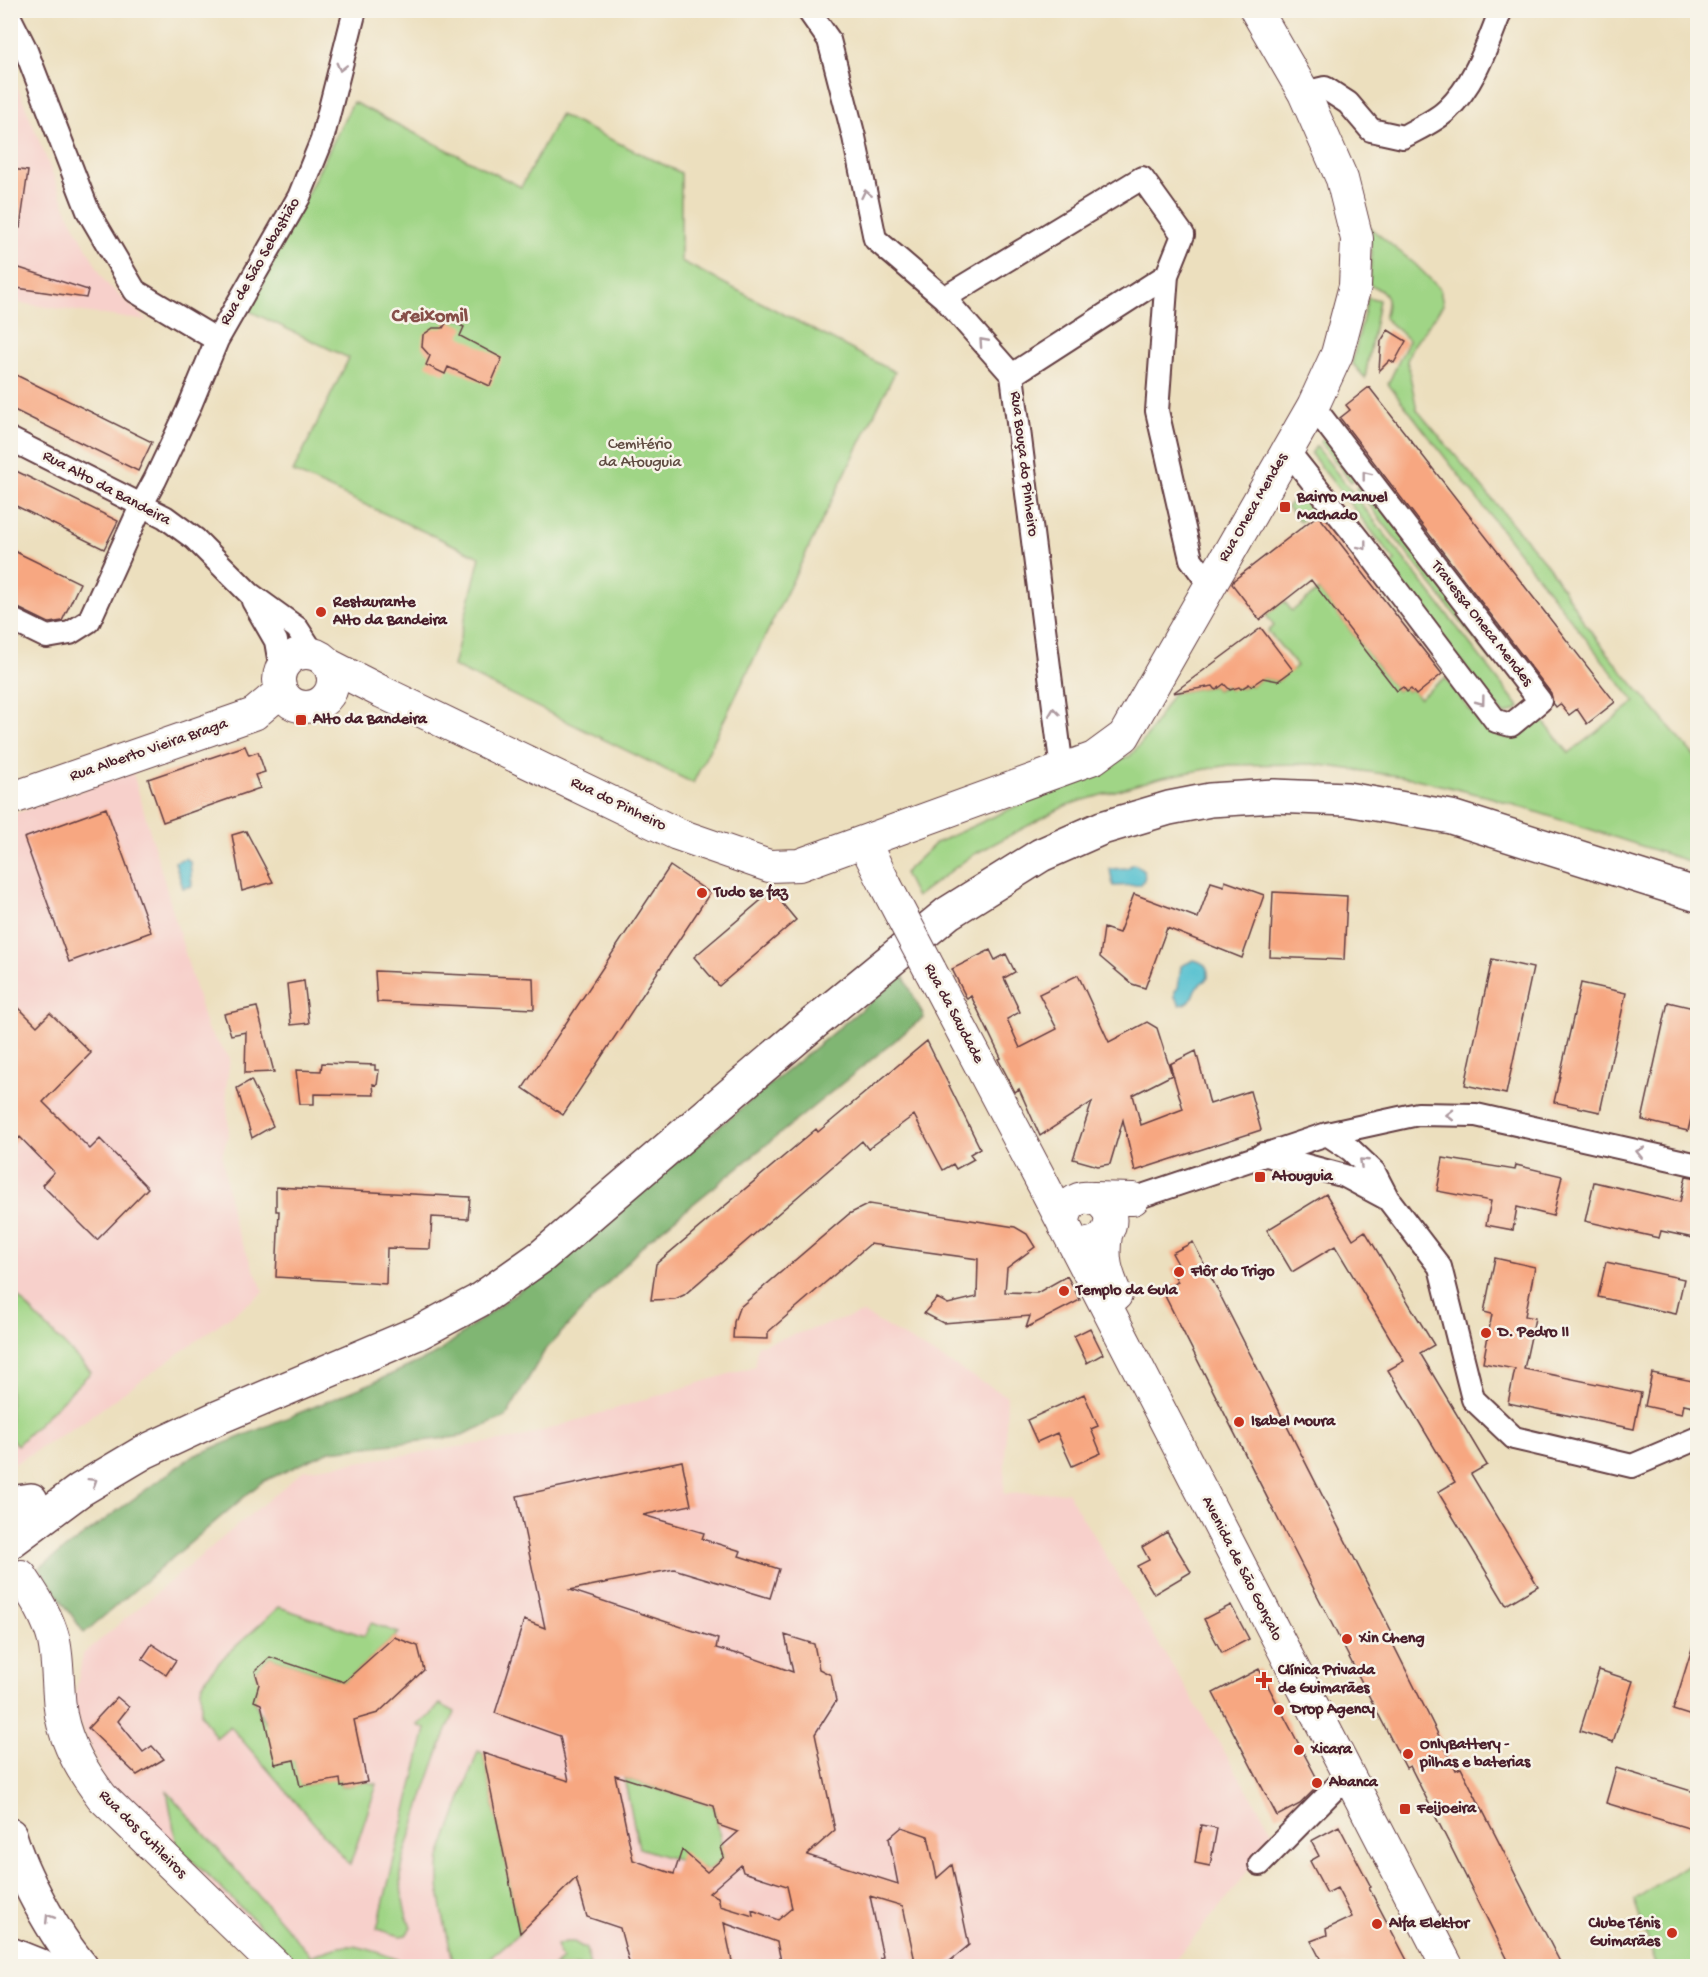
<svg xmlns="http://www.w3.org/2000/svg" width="1708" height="1977" font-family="'Gochi Hand',sans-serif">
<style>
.built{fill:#f7d0cb}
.green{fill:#a0d586;stroke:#757a58;stroke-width:1.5}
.forest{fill:#80b673;stroke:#656a4f;stroke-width:1.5}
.water{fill:#56c1d0;stroke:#50707e;stroke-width:1.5}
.building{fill:#f7a781;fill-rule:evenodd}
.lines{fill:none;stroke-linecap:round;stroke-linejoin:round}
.street-casing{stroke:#623c41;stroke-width:26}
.secondary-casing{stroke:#623c41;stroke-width:34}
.highway-casing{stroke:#623c41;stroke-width:36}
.street{stroke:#fff;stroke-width:22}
.secondary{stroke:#fff;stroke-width:32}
.highway{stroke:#fff;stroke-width:33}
.secondary-bridge-casing{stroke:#623c41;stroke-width:34;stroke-linecap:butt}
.secondary-bridge{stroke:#fff;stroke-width:32}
.oneway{stroke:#ae9aa0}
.poi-dot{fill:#c8321e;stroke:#f7f3e8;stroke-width:2}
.labels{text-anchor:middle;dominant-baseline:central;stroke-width:5;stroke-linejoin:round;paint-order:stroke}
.street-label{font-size:16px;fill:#4a1f2b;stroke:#f7f3e8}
.park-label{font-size:16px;fill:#604c42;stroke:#f7f3e8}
.poi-label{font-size:16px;font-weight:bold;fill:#4a1f2b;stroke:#f7f3e8;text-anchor:start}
.quarter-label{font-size:20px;font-weight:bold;fill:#874f49;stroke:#f7f3e8}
</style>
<rect width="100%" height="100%" fill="#f7f3e8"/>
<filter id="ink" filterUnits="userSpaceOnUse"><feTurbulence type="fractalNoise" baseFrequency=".0167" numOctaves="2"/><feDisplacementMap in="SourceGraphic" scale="12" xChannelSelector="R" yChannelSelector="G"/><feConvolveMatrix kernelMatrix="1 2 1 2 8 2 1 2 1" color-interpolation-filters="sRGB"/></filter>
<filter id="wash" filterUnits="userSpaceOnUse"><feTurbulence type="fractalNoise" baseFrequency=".008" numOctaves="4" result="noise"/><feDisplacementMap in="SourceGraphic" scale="24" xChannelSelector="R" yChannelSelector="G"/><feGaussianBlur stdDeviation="1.35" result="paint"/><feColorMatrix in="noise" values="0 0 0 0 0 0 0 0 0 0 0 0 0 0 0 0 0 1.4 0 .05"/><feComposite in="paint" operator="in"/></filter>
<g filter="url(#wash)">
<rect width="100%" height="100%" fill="#ecdfbe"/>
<path class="built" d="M10,68l60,149 35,65 43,39 -137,-19z
M133,773l74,256 23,29 -4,32 3,43 -7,22 11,67 31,70 -178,128 -75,46v-651z
M863,1313l144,83 -3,98 63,-2 206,340 -35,53 -62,74 -10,7h-875l-185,-182 -33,-79 10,-51 221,-184 215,-32 236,-72 2,-20z"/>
<path class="green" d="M353,102l168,85 39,-72 121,58v88l214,111 -202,411 -240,-117 27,-109 -187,-85 56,-114 -100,-47z
M1368,226l47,38 25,25 3,16 -32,44 -4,12 10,49 132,157 37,58 35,45 76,89v105l-204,-66 -81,-20 -99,-14 -84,1 -66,12 -96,28 -96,51 -55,41 -12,-24 32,-30 133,-61 61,-26 18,-21 25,-42 40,-7 3,4 10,-4 4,4 6,-6 5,5 8,-5 2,2 12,-8 15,3 19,-15 -29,-35 6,-5 -8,-11 18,-14 8,10 27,-21 78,101 6,-4 4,5 4,-3 8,9 26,-20 41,53 21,7 31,-23 31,38 66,-51 -247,-318 21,-44 -25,-22c6,-22 5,-24 -15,-34l3,-31z
M1368,297l11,3 -14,78 -13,-15z
M1325,438l32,39 -6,5 -31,-40z
M1316,446l204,262 -16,7 -117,-147 8,-7 -84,-107z
M1362,483l135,173 -6,5 -135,-173z
M1297,496l9,3 8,11 -14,12 -13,-15z
M10,1289l81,83 -74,73 -7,-7z
M279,1607l85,29 7,-13 28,10 -55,49 -74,-25 -15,14 2,7 4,1 -7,22 11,21 29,38 7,26 20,-4 -9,-47 17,-4 12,56 26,-5 10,2 -27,81 -120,-139 -14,12 -15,-24v-26l5,-10 17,-20z
M440,1704l15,8c-17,37 -29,75 -41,113 -5,17 -13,36 -13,54 0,16 4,34 10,49l-5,7 -6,1 -23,-7 49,-200 -9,-4 12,-8z
M478,1751l5,2 37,180 -40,33h-26c-7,-35 -19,-72 -14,-109z
M624,1778l90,28 10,51 -15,13 -70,-22z
M167,1791l144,165c35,-12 39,-14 74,-1 9,3 19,6 26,11h-110l-124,-120z
M1697,1858v108h-40l-23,-66z
M565,1942h9l12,7 4,17h-36l8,-7 -6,-14z"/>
<path class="forest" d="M903,975l21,42 -278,225 -101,108 -39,67 -49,20 -127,14 -68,31 -178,151 -45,-65 152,-111 181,-74 64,-29 103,-79z"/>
<path class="water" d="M185,858l5,3 2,25 -9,2 -8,-26z
M1133,864c11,3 16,12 7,21l-27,1 -3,-17 17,-1z
M1194,960c10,3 15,6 14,18 -4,4 -10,6 -12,10 -5,9 -3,15 -16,17l-5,-8v-6l3,-3 3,-22z"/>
<g id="blocks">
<path class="building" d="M10,169l18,2 -8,57 -10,-1z
M10,265l78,25 -2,8 -76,-11z
M448,320l16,7 -4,9 42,22 -12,28 -42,-19 -3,7 -19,-9 4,-9 -8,-9 1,-12 10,-7h10z
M1388,330l18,11 -12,22 -4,-3 -11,11 2,-30z
M10,372l142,70 -14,29 -128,-63z
M1369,387l246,315 -28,22 -10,-15 -8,6 -9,-11 -4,3 -3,-4 -2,-10 -211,-275 10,-8 -4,-5z
M10,468l108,53 -14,28 -94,-46z
M1318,515l124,159 -26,21 -5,-6 -4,3 -4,-5 -6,4 -86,-111 -51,40 -28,-36 2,-4z
M10,549l70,34 -18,38 -13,2 -39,-19z
M1261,628l32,42 -15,11 -15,-3 -12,8 -2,-2 -8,5 -2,-2 -9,3 -6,-6 -8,6 -3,-4 -40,7z
M245,746l4,9 9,-3 7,20 -10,3 5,13 -97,34 -15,-43z
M106,808l45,124 -82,30 -45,-124z
M246,831l27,51 -31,9 -10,-56z
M670,866l40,27 -147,222 -40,-27z
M1225,881l39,14 -22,63 -75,-30 -22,60 -13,-4 -32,-27 4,-29 15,5 15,-39 64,24 13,-36 13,4z
M772,891l24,29 -77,66 -25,-29z
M1273,892l74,4 -3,64 -74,-3z
M990,950l5,10 11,-6 9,18 -11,6 16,34 -13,7 13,29 37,-19 -18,-35 39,-19 31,67 38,-20 10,6 15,47 -39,20 8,30 42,-16 -13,-45 26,-13 14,53 40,-13 11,39 -126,41 -12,-51 -13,44 -12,2 -25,-7 19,-57 -52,34 -21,-47 -4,3 -7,-14 -10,-19 3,-1 -30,-62 -4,3 -15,-30z
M1492,959l41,9 -27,126 -41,-9z
M375,971l158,7 1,31 -157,-7z
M304,981l5,42 -18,2 -4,-41z
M1581,983l45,10 -26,119 -46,-10z
M1668,1002l30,7v80l-10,42 -46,-11z
M257,1007l17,65 -29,1 1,-41 -15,3 -7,-21z
M19,1008l18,18 13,-13 41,40 -48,49 47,47 10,-10 48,49 -51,52 -55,-55 12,-13 -34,-35 -10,10v-131z
M927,1041l53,107 -10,6 4,5 -18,10 -3,-5 -10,6 -29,-55 -46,34 -6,-8 -178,154 -9,4 -24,1 5,-36 160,-135 2,3z
M322,1063l53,2v5h4l-2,15 -4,-1 1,11 -60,-1v10h-14l-4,-34 25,1z
M251,1080l22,46 -21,12 -15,-50z
M1443,1158l72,12 1,-5 46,11 -9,40 -36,-9 -4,23 -27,-5 5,-24 -54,-10z
M1686,1176l12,2v61l-37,-8 -2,7 -74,-17 9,-39 86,20z
M276,1187l194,10 -2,22 -36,-2 -2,32 -43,-1 -1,36 -110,-7 3,-66h-3z
M1326,1194l27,45 12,-8 69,114 -14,8 67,112 -16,9 67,112 -32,19 -68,-113 17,-10 -67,-112 16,-9 -69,-115 -43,26 -25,-42z
M869,1204l146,23 12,7 8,13 -28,21 -2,24 32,1 30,-17 13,24 -54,28 4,-12 -87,7 -19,-10 13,-15 11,6 29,-7 1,-38 -108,-15 -102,88v7l-35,-1 1,-16 5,-14 110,-94z
M1193,1242l203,398 -4,2 64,128 5,-2 101,198h-51l-101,-200 -4,2 -126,-245 -118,-233 16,-8 -7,-13 8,-3 -7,-13z
M1495,1258l40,9 -10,49 10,2 -11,51 117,24 -7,36 -126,-26 7,-34 -32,-6 9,-49 -8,-2z
M1606,1262l78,17 -8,35 -78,-17z
M1090,1328l13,26 -16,9 -13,-27z
M1652,1373l46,9v25l-14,-3 -2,10 -37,-8z
M1084,1394l14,32 -7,3 10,24 -29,13 -15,-33 -20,9 -10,-22z
M682,1461l9,44 -48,10 61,18 -2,6 39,12 -2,5 40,13 -9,29 -96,-29 -104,21 148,49 -2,9 21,6 2,-1 54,19 -8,-37 29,9 5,25 12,6 5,26 -21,33 20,96 -28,25 91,29 -9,-46 13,-11 26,9 9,42 15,-13 17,80 -25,21h-28l-13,-60 -33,-10 13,61 -3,1 1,8h-99l-5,-24 -53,-19 9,43h-103l-10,-38 -33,-11 -11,-39 -56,55 -37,-180 86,28 -9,-45 -65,-23 29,-93 21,8 -28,-132zM615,1775l99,31 4,19 20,7 -17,15 3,10 -17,15 -25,-22 -8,24 -41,-14zM741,1865l2,7 44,14 5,22 -14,12 -26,-10 1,6 -33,-10 -2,-9 -9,-4z
M1167,1532l24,40 -37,22 -17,-28 12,-6 -7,-13z
M1231,1605l18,34 -27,14 -18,-34z
M394,1637l24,9 6,24 -46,43 -24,7 13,62 -26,5 -1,-8 -40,7 -6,-26 -19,4 -14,-60 -7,-3 5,-17 -4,-13 15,-14 74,25z
M1694,1642h4v76l-25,-8z
M152,1644l24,16 -10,15 -24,-16z
M1259,1669l61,115 -20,20 -23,12 -64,-123z
M1599,1670l34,11 -20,61 -33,-11z
M117,1697l12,10 -11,14 25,31 9,-6 12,13 -27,16 -49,-47z
M1616,1768l82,25v38l-92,-28z
M1201,1825l16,3 -7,38 -15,-3z
M1339,1826l32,61 -2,1 41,78h-86l-13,-25 16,-6 -1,-6 26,-12 -15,-29 -10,5 -17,-32 9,-5 -8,-15z"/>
</g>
</g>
<g filter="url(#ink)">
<use href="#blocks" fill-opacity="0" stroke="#623c41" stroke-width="1.5"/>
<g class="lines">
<defs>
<path id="street" d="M808,10l21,30 25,97 21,102 69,59 68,77 50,395
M10,18l15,30 63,163 47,80 82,49
M1304,93l21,-5 23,15 23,27 32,7c14,-8 33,-16 44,-27 28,-26 40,-65 54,-100
M944,298l198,-120 41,57 -16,40 -10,136 34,148 19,26
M1012,375l155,-100
M10,439l155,78 30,22 55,55 47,34 17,26
M1288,451l74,93 134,177 15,4 29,-24 -227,-295
M253,601l23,40 5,29
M10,619l37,18 23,-4 19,-12 53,-117 13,-24 33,-70 29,-70 82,-143 23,-57 33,-130
M1327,1134l24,16 23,22 14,27 52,68 33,132 41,39 118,28 66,-28
M1263,1154l82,22 43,23
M1133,1199l194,-65 91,-20 58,1 222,50
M1260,1864l88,-89"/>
<path id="secondary" d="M279 680a27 27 0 1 1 54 0a27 27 0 1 1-54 0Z
M329,665l53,27 295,142 92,32 30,-1 295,-107 30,-22 189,-330 24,-52 18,-68 2,-47 -15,-60 -38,-86 -48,-83
M10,799l244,-85 27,-23
M864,842l22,44
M930,970l113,214 404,782
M1093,1198l40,1
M1064,1226c0,-48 61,-27 43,6 -4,7 -11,11 -19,12
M1106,1235c-4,24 0,37 10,60
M21,1576c14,21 27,41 33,65 5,24 3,50 7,74 6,31 22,57 41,82l174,169"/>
<path id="highway" d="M10,1503l21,-3
M10,1542l70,-52 64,-38 73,-34 203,-86 58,-31 64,-45 272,-233 134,-110 93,-58 61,-27 67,-20 41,-8 64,-4 73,3 104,18 247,78
M10,1835c11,39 45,101 71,131
M10,1954l30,12"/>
</defs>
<use href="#street" class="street-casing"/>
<use href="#secondary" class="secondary-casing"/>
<use href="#highway" class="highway-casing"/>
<use href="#street" class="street"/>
<use href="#secondary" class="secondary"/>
<use href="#highway" class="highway"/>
<defs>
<path id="secondary-bridge" d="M886,886l44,84"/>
</defs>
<use href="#secondary-bridge" class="secondary-bridge-casing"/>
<use href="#secondary-bridge" class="secondary-bridge"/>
</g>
<defs><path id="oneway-chevron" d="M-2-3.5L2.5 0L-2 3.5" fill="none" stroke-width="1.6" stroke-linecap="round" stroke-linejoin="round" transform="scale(1.5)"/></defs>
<g class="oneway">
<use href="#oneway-chevron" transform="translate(341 67) rotate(104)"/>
<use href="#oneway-chevron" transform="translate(866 194) rotate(-102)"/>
<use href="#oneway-chevron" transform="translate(983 342) rotate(-132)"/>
<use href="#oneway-chevron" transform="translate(1366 475) rotate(-128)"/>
<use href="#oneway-chevron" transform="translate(1363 546) rotate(52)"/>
<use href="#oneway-chevron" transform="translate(1481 701) rotate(53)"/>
<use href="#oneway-chevron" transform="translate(1054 712) rotate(-97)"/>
<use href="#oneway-chevron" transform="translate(1450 1115) rotate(-179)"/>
<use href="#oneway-chevron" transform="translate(1640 1152) rotate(-167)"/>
<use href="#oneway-chevron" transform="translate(1363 1162) rotate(-137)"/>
<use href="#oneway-chevron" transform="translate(93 1482) rotate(-32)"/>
<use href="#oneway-chevron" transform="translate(49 1918) rotate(-122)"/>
</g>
</g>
<g class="poi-dot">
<rect x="1279" y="501" width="12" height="12" rx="3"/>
<circle cx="321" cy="612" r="6"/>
<rect x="295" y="714" width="12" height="12" rx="3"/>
<circle cx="702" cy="893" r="6"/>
<rect x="1254" y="1171" width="12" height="12" rx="3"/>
<circle cx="1179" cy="1272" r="6"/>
<circle cx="1064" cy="1291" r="6"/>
<circle cx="1486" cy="1333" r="6"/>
<circle cx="1239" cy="1422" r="6"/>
<circle cx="1347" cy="1639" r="6"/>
<path d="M1261 1671h6v6h6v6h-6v6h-6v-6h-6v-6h6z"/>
<circle cx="1279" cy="1710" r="6"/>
<circle cx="1299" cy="1750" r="6"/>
<circle cx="1408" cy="1754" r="6"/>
<circle cx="1317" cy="1783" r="6"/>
<rect x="1399" y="1803" width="12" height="12" rx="3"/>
<circle cx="1377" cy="1924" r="6"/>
<circle cx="1672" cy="1933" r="6"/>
</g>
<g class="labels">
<g class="street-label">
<text transform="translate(261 262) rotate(-60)">Rua de São Sebastião</text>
<text transform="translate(1023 464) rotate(83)">Rua Bouça do Pinheiro</text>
<text transform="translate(106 489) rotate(28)">Rua Alto da Bandeira</text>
<text transform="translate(1254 508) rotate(-60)">Rua Oneca Mendes</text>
<text transform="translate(1481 624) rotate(52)">Travessa Oneca Mendes</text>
<text transform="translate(149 751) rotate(-19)">Rua Alberto Vieira Braga</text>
<text transform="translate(618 805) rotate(26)">Rua do Pinheiro</text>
<text transform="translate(953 1014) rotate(62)">Rua da Saudade</text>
<text transform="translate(1241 1569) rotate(63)">Avenida de São Gonçalo</text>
<text transform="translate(142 1835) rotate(45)">Rua dos Cutileiros</text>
</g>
<g class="park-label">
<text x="640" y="445">Cemitério<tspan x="640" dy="18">da Atouguia</tspan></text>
</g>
<g class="poi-label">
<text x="1297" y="498">Bairro Manuel<tspan x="1297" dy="18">Machado</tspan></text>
<text x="333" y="603">Restaurante<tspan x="333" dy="18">Alto da Bandeira</tspan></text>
<text x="313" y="720">Alto da Bandeira</text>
<text x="714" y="893">Tudo se faz</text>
<text x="1272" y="1177">Atouguia</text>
<text x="1191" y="1272">Flôr do Trigo</text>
<text x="1076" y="1291">Templo da Gula</text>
<text x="1498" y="1333">D. Pedro II</text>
<text x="1251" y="1422">Isabel Moura</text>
<text x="1359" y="1639">Xin Cheng</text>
<text x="1278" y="1671">Clínica Privada<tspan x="1278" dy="18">de Guimarães</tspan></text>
<text x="1291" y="1710">Drop Agency</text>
<text x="1420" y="1745">OnlyBattery -<tspan x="1420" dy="18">pilhas e baterias</tspan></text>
<text x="1311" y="1750">Xicara</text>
<text x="1329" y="1783">Abanca</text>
<text x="1417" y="1809">Feijoeira</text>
<text x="1389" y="1924">Alfa Elektor</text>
<text x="1660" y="1924" text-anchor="end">Clube Ténis<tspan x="1660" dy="18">Guimarães</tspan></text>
</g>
<g class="quarter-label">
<text x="430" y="317">Creixomil</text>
</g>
</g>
<rect width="1708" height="1977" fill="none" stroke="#f7f3e8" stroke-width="36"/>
</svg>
